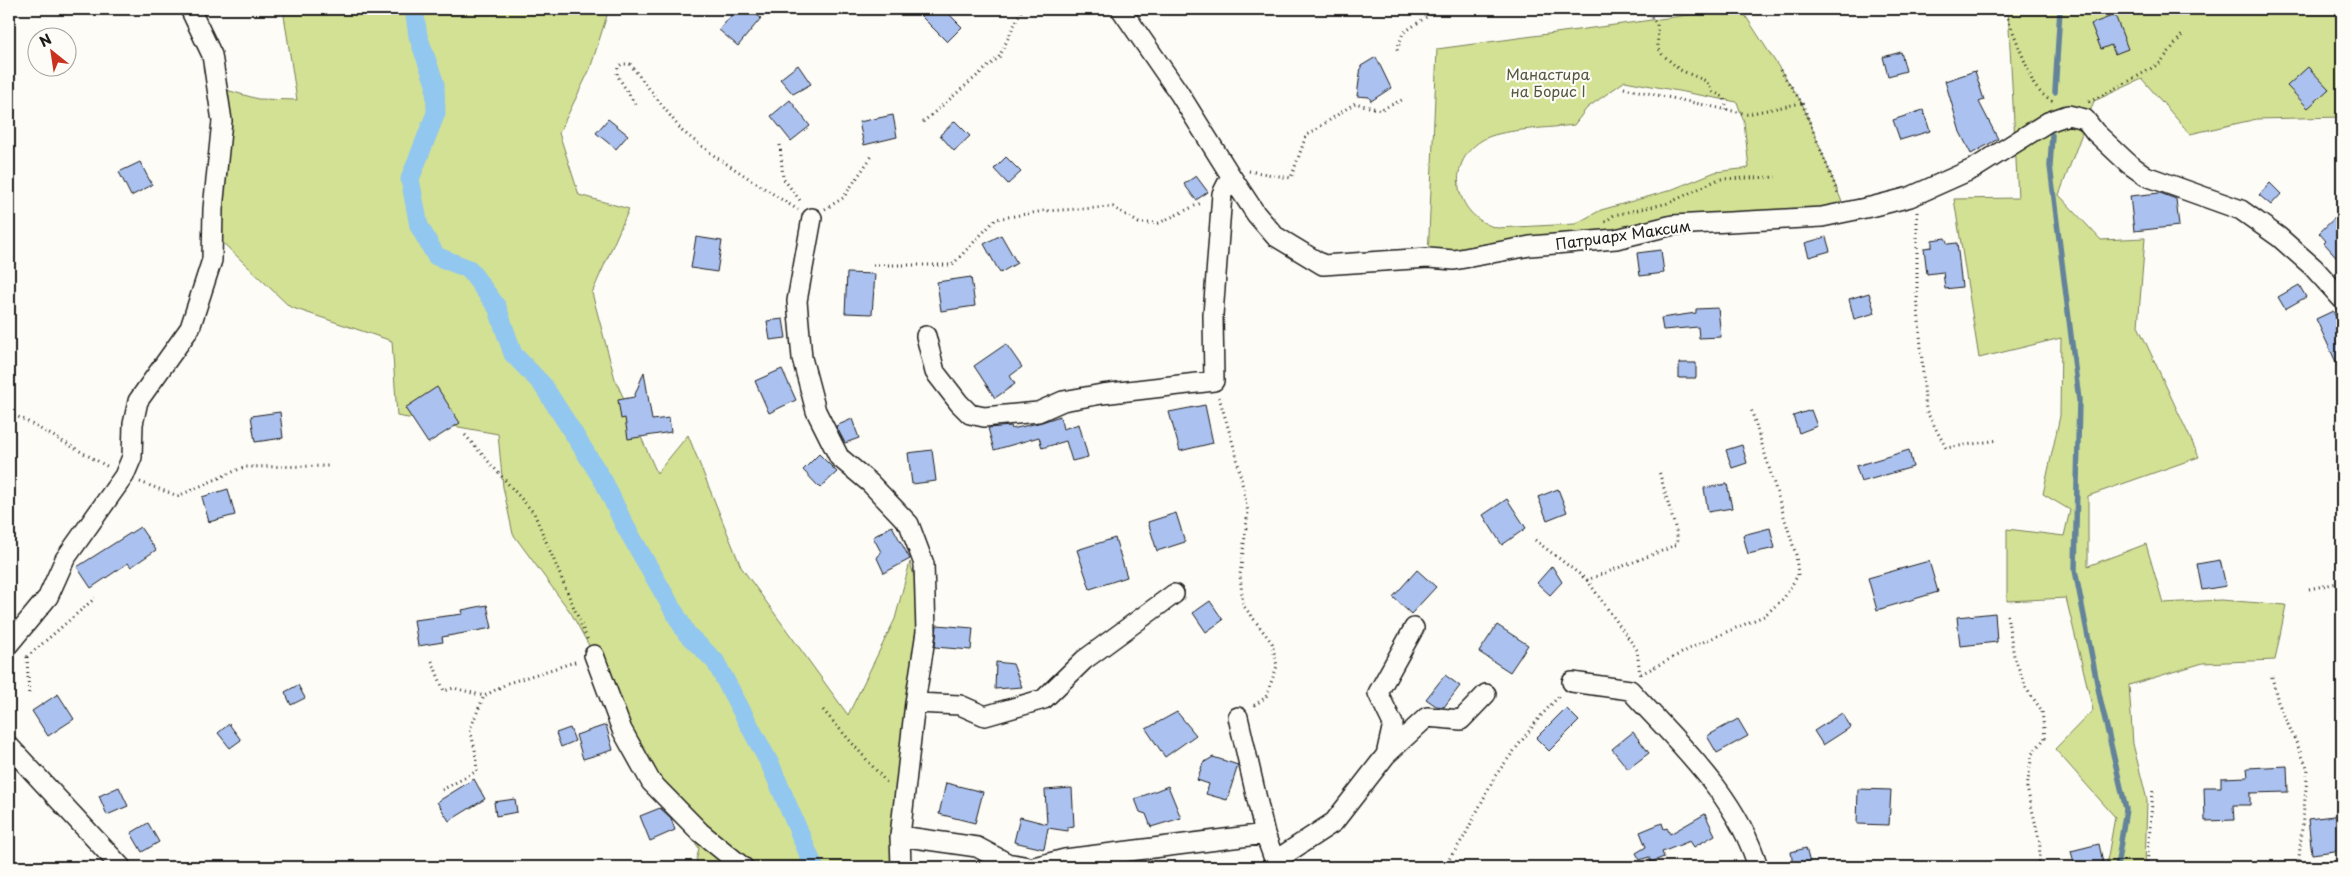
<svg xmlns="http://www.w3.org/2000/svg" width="2351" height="876" font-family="'Playpen Sans',sans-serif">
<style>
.green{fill:#d3e194;stroke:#787e58;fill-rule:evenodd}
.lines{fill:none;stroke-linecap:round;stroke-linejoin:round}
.stream{stroke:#63839b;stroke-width:5.5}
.canal{stroke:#92c7f0;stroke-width:19}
.building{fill:#abc2f0;stroke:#1c1c1c}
.minor-casing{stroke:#1c1c1c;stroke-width:22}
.path{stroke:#1c1c1c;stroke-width:3;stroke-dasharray:1 4;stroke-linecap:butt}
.minor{stroke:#fdfcf7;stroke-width:19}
.labels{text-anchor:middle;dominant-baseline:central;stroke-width:4.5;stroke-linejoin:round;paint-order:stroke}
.park-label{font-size:15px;fill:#535740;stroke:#fdfcf7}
.street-label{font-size:15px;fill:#1c1c1c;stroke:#fdfcf7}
</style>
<rect width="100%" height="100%" fill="#fdfcf7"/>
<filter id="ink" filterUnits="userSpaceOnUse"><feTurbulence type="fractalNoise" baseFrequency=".02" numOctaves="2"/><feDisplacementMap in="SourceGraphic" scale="10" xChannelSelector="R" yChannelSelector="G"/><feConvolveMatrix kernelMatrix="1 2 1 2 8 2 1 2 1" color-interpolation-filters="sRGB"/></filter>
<g filter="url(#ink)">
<path class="green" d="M283,9h326l-19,60 -31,64 20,62 50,14 -37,84 23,86 42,94 31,-38 53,132 107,148 47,-96 15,-57 14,49 -24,256h-205l4,-19 -53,-69 -33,-90 -42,-76 -58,-79 -10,-47 -5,-53 -101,-18 -5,-75 -102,-34 -70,-67 3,-151 35,10 39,1z
M1733,9h8l61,94 44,109 -418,46 9,-209zM1625,81l112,21 7,20 5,46 -34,4 -47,19 -67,19 -26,14 -78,4c-44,-12 -54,-68 -11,-90 19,-9 65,-10 88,-13l13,-17z
M2008,9h334v108l-85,2 -67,15 -48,-55 -48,22 -35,94 42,45 44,-2 -7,88 61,131 -111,39v70l58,-22 17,59 58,-3 65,5 -11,55 -72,3 -74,22 4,59 14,56 -2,67h-39l9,-50 -60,-68 38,-39 -27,-112 -59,3v-72l57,7 6,-26 -27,-16 17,-78 1,-78 -82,20 -25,-159 64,-1z"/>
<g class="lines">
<path class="stream" d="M2055,92l5,-83
M2052,135l-2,31 29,234 -4,170 25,128 26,111 -9,58"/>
<path class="canal" d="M414,9l4,27 17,48 1,29 -26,66 9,47 17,30 33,13 28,38 16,47 29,30 25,39 37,59 20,42 63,110 28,27 56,105 43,101"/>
</g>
<path class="building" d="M737,9h12l12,9 -23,28 -19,-16z
M914,9h30l18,18 -15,15z
M2115,15l13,34 -13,5 -4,-9 -10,4 -10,-25z
M1901,52l5,19 -18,5 -5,-19z
M1376,57l15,31 -20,13 -2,-4 -12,-1 4,-30z
M798,65l13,19 -18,10 -13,-15z
M2308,67l21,22 -21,19 -21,-22z
M1975,71l9,29 -5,2 19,37 -27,15 -11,-22 -15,-51z
M790,100l20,26 -19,15 -20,-25z
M1923,110l7,21 -30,9 -7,-20z
M893,115l4,22 -33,8 -5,-23z
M608,119l20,16 -12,14 -20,-16z
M955,121l15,15 -16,15 -14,-16z
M1006,157l15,15 -13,12 -14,-15z
M140,162l12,23 -21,11 -12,-24z
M1196,176l12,16 -12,8 -12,-16z
M2270,183l11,11 -10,11 -12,-10z
M2160,193l16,6 3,27 -45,5 -4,-35z
M2342,211v52l-18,-20 2,-2 -7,-8z
M1001,235l16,28 -17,10 -16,-29z
M696,237l26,4 -5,31 -26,-4z
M1826,237l4,14 -21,6 -4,-14z
M1945,238l3,6 9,-1 5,44 -17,2 -2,-17 -16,2 -3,-26 8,-1v-7z
M1661,250l3,23 -24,3 -3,-23z
M847,273l28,1 -3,40 -27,-1z
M971,277l4,29 -34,5 -4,-29z
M2299,285l7,12 -21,12 -7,-12z
M1869,293l6,20 -21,6 -5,-20z
M1718,308l3,29 -22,1 -1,-11 -35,3 -2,-12 35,-5v-4z
M2333,311l9,20v44l-26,-56z
M783,319l3,19 -16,2 -3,-19z
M1006,344l16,23 -12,9 5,8 -20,14 -21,-32z
M1679,363h17v15h-17z
M782,369l14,31 -27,13 -14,-32z
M644,372l8,48 17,-2 2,14 -43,7 -3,-21 -4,1 -3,-19 16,-3z
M437,387l23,36 -32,20 -23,-35z
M1205,405l8,38 -33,8 -11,-39z
M1811,410l6,16 -18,7 -6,-17z
M280,412l3,26 -28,4 -4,-26z
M1060,416l3,13 16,-5 9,33 -16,4 -6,-20 -24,7 -3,-11 -45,13 -6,-22 23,-2 1,3 30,-7z
M852,419l7,19 -14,5 -9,-17z
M1742,445l5,18 -15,5 -6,-18z
M932,450l4,31 -24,3 -4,-31z
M1909,450l4,17 -52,15 -5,-16z
M819,454l18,18 -17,16 -17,-18z
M1727,484l5,24 -24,4 -4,-24z
M228,489l7,26 -26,7 -7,-25z
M1558,489l9,23 -20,8 -9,-23z
M1507,499l19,29 -24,17 -19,-30z
M1176,513l9,29 -28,9 -9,-29z
M892,526l18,33 -26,14 -7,-15 4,-6 -8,-15z
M140,527l16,23 -25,17 -3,-4 -37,25 -14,-21z
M1770,528l5,20 -27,6 -5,-19z
M1115,538l12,39 -37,12 -13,-39z
M2220,560l6,26 -24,4 -5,-26z
M1929,561l9,31 -61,18 -9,-32z
M1552,566l10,16 -12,13 -13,-12z
M1417,570l19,17 -25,27 -18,-17z
M1210,601l13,19 -17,12 -13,-19z
M487,605l5,23 -50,9 1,5 -25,4 -4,-26 49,-6 -1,-4z
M1995,613l2,29 -37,4 -3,-29z
M937,625l36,3 -2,22 -36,-3z
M1497,625l31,20 -18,27 -31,-20z
M996,662l17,2 9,23 -27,2z
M1445,675l15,11 -16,21 -8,-1 -10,-7z
M298,685l7,13 -14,7 -6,-13z
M58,694l16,25 -26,17 -16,-25z
M1566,708l13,13 -30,30 -13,-13z
M1177,712l19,23 -31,22 -19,-28z
M1842,713l9,14 -28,18 -9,-14z
M1738,719l10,17 -31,17 -10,-17z
M229,724l12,16 -11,8 -12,-15z
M606,725l7,25 -30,9 -7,-24z
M570,728l5,13 -14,6 -5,-14z
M1633,732l16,21 -21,16 -16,-20z
M1213,757l25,8 -11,35 -21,-6 3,-10 -12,-4 6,-17z
M2287,766l1,26 -38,1v12h-17l1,15 -29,1 -1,-34h17v-9l27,-1 -1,-9z
M474,779l11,20 -36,22 -12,-19z
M946,783l37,9 -8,31 -36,-9z
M1168,786l13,32 -30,9 -5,-13 -6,-2 -5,-13z
M119,787l9,19 -21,9 -8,-19z
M1072,788l2,38 -6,1v4l-20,-3 -4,21 -30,-7 6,-25 27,7 -2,-34z
M1858,789l33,1 -2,35 -32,-1z
M515,799l2,13 -21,4 -2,-14z
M660,808l11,10 4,12 -25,11 -10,-25z
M1705,814l10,21 -21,12 -4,-6 -28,11 2,5 -13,5 -2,-5 -9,3 -4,-7 10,-6 -6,-15 22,-9 2,6 3,-1 3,6z
M2342,815v35l-30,4 -4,-35z
M148,823l11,19 -17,10 -11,-19z
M2099,844l5,23h-29l-4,-16z
M1806,848l4,15 -17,3 -2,-14z"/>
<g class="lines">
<defs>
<path id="minor" d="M1231,176l25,38 19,22 48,29 105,-7 26,2 76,-14 86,-7 57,-14 149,-8 53,-11 35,-9 65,-29 73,-46 20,-7 17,4 10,13 34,32 17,12 95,34 38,27 34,30 29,32
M812,218l-15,83 5,57 14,53 23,46 31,26 39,41 15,40 2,68 -11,71 -15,133 1,31
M926,336l9,36 24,31 11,11 14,3 54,-5 25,-11 39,-7 112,-13 -1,-66 9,-121 9,-18 -52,-83 -58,-84
M9,644l39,-47 17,-38 59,-83 8,-19 1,-33 5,-23 52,-73 22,-68 1,-51 9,-88 -10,-66 -22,-46
M594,655l28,75 29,52 49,50 43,35
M1572,682l58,8c49,54 107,106 128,177
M915,703l45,2 25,11 59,-17 40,-39 90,-66
M1238,717l27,117 12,33
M9,746l112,121
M1386,755l41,-38 34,3 25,-26
M900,836l77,11 30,16 22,4
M1276,860l58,-38 52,-67 7,-31 -15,-31 36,-65
M1034,867l31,-8 200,-25"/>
</defs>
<use href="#minor" class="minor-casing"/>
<path class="path" d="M1645,9l12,15 1,23 4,7 18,16 26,11 7,11 11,5 3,13
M2004,9l30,76 8,9 12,8
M9,41l3,9 -3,9
M1397,50l6,-17 35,-24
M1780,70l22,33 37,93
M1624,88l123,26 55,-11
M2089,102l46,-24 25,-15 22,-28
M635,104l-18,-29 1,-8 4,-3h8l52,67 34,26 82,53
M923,122l76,-65 23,-48
M780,145l3,33 19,25
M1249,171l42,7 15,-42 49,-33 25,7 24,-11
M825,209l18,-11 29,-42
M1917,212v83l8,105 1,10 20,38 53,-8
M1605,222l9,-7 55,-12 50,-24 57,-2
M873,265h79l44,-46 48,-8 69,-4 26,16h20l44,-21
M1219,397l17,57 12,58 -8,63 3,30 29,38 5,23 -11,31 -14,10
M9,414l12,4 89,50
M465,435l69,78 54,128
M140,482l38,14 66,-29 85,-1
M1535,540l52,40 80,-31 10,-5v-10l-18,-63
M1587,580l50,70 3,25
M2309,589l33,-7
M2007,615l7,41 12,32 16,23 3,27 -13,16 -5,34 13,55 -1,24
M27,657l68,-59
M27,657l2,40
M432,661l12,30 10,-3 30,8
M1641,674l62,-32 61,-26 20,-18 14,-23 -2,-20 -45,-146
M2272,677l6,25 30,67 -10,98
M823,710l65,74
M442,790l35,-19 -2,-21 -5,-21 14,-33 24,-13 70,-22
M919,862l12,5
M1444,867l20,-30 31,-61 44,-58 21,-23
M1850,867h9
M2147,867l6,-77"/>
<use href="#minor" class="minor"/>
</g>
</g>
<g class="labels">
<g class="park-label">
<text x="1548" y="73">Манастира<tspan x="1548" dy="17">на Борис І</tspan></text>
</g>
<g class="street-label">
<text transform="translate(1623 234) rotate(-8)">Патриарх Максим</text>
</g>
</g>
<rect width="2351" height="876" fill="none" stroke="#fdfcf7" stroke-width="30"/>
<rect x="15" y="15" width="2321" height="846" fill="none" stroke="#1c1c1c" stroke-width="2" filter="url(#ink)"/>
<g transform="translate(52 52) rotate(330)"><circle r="24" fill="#fdfcf7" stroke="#a3a29f"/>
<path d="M0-4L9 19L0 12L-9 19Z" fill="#c8321e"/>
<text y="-8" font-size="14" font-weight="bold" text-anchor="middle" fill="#1c1c1c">N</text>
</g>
</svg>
